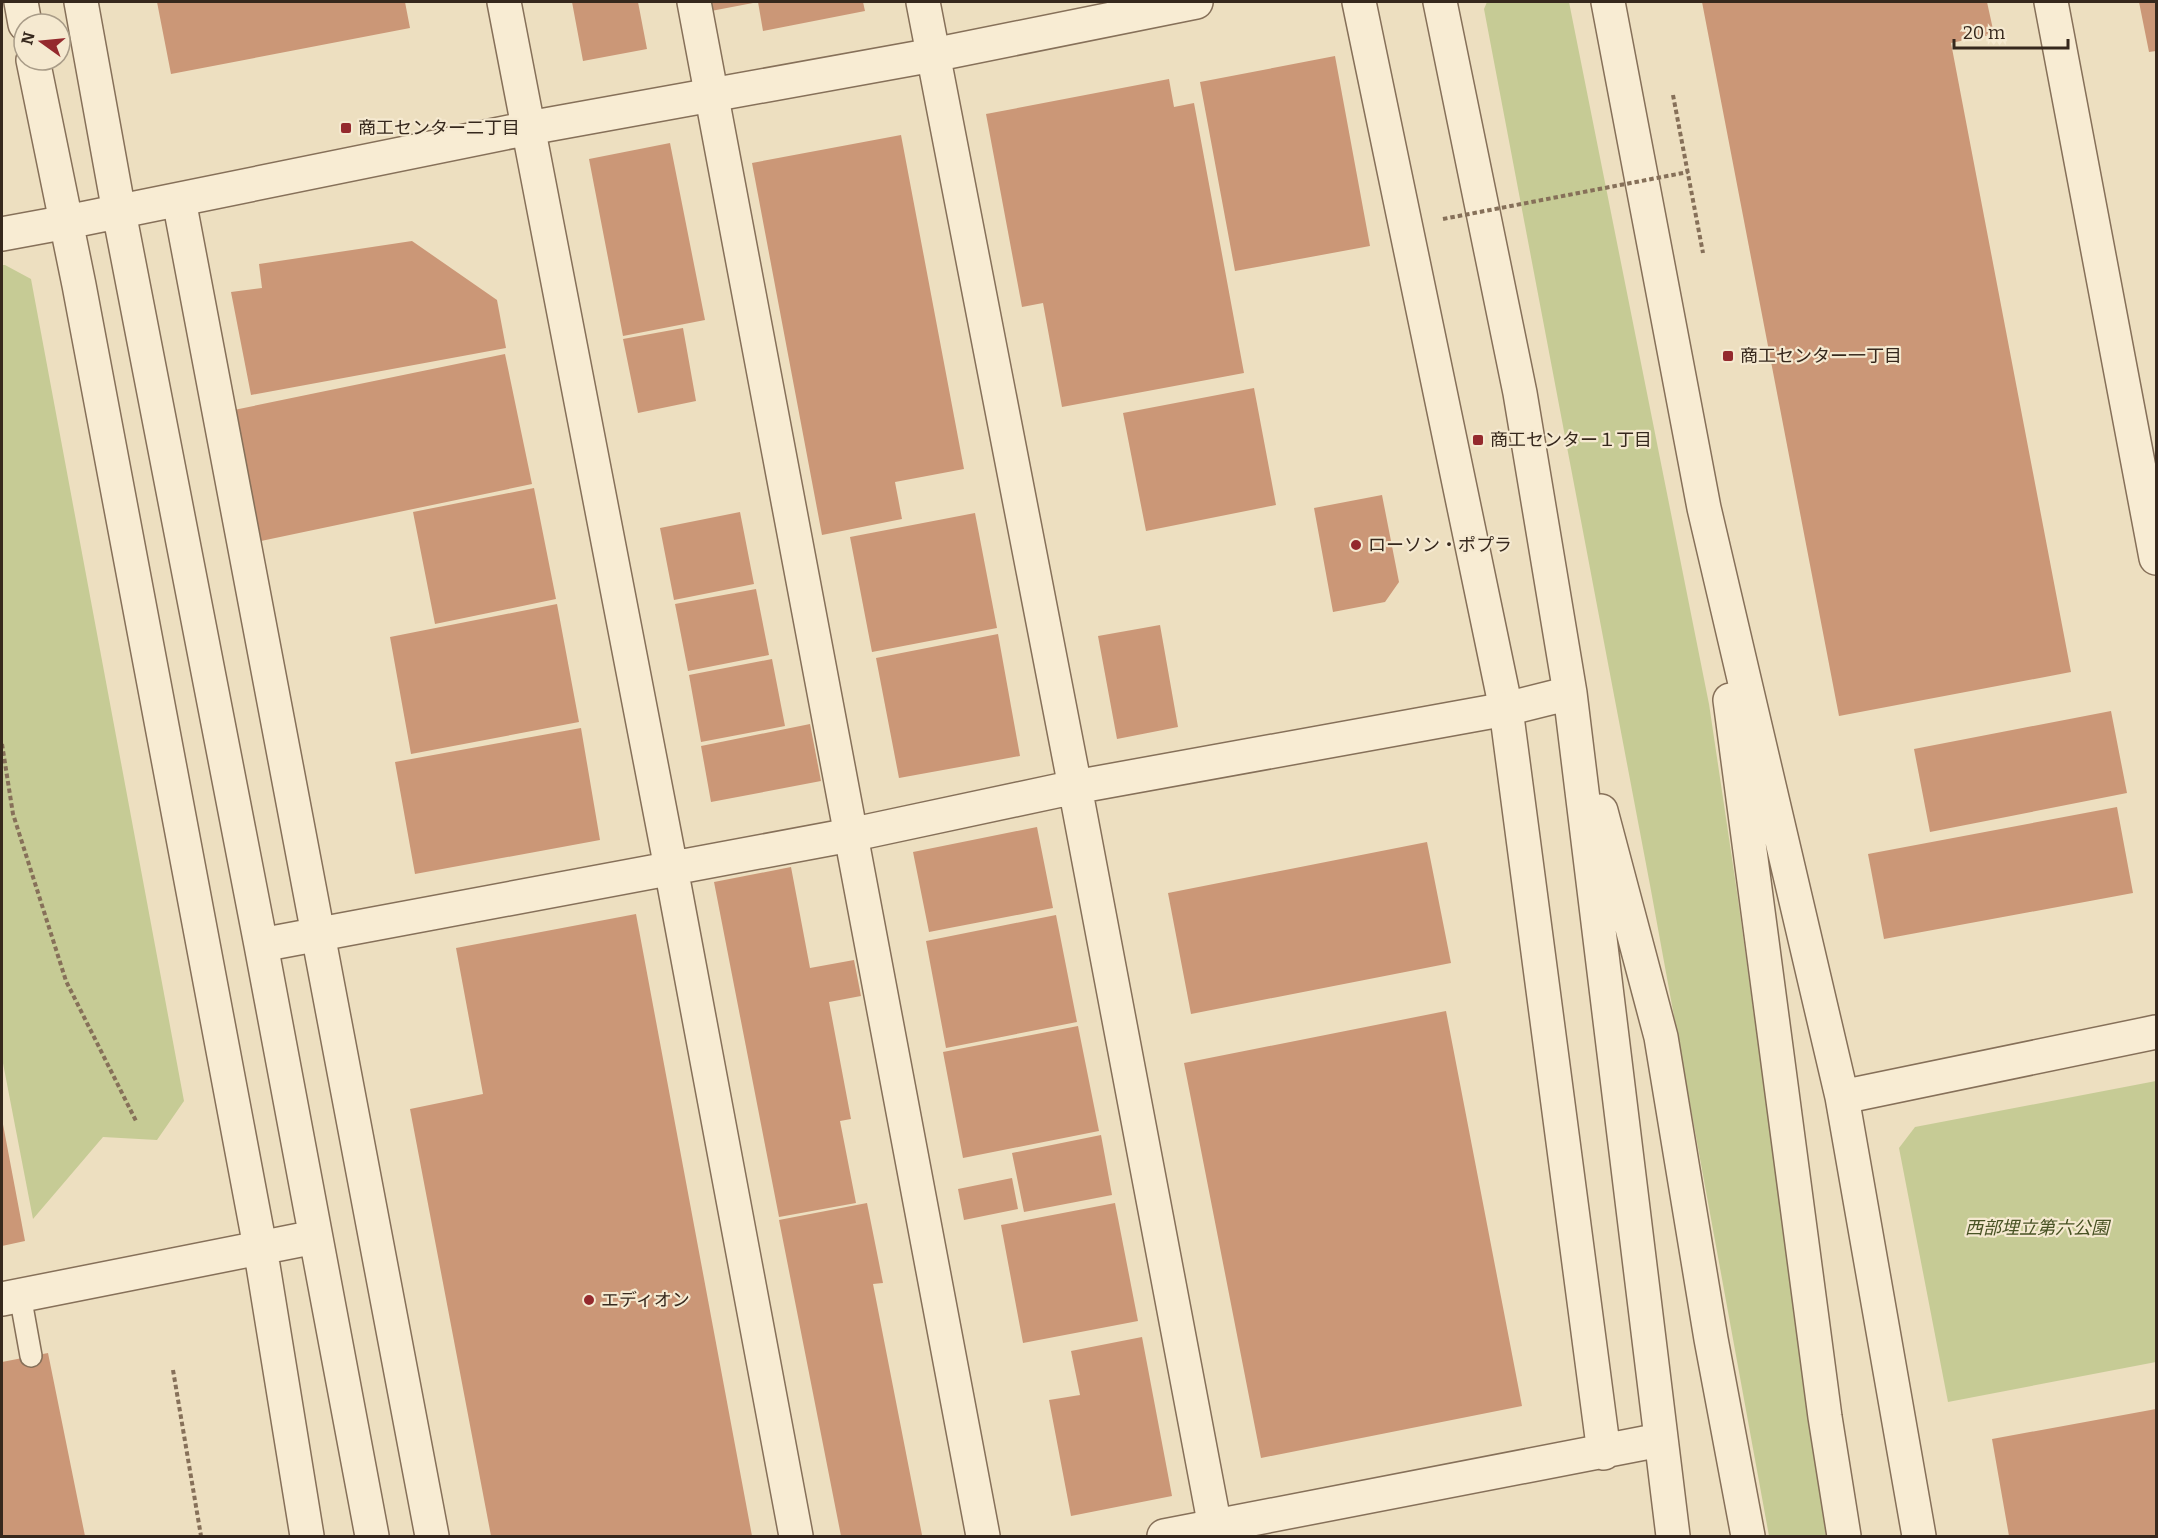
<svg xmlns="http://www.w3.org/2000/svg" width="2158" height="1538" font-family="Bitter,'Noto Sans JP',serif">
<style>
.green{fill:#c6cb95}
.building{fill:#cb9777}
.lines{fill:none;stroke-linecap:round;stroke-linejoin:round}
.service-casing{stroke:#867059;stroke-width:24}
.minor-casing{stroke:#867059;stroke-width:36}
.tertiary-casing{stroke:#867059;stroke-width:36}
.path{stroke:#867059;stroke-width:4;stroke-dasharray:4.5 3;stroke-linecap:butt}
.service{stroke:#f8ecd3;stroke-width:21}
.minor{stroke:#f8ecd3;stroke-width:33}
.tertiary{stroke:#f8ecd3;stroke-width:33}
.path-bridge{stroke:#867059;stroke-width:4;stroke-dasharray:4.5 3;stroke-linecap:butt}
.poi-dot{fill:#94292d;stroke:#f5e9d0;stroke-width:2}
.labels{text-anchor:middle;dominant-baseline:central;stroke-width:4.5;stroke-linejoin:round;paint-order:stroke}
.poi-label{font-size:18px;fill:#36281d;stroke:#f5e9d0;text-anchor:start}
.park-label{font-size:18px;font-style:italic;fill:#485224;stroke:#f5e9d0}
</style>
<rect width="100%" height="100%" fill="#eddfc0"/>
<path class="green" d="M1487,2h82l140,702 28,188 89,644h-57l-119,-651 -166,-876z
M2,265h3l26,14 153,822 -27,39 -54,-3 -70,82 -31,-161z
M2156,1081v281l-208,40 -49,-254 16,-21z"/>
<path class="building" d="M157,2h248l5,26 -239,46z
M572,2h66l9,47 -64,12z
M709,2h44v1l-42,8z
M758,2h105l2,9 -102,20z
M1702,2h285l7,32 -43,9 120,629 -232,44z
M2139,2h17v49l-7,1z
M1335,56l35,190 -135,25 -35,-189z
M1169,79l5,28 20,-4 50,270 -182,34 -19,-104 -21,4 -36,-193z
M901,135l63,334 -69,13 7,37 -80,16 -70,-372z
M670,143l35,177 -82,16 -34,-177z
M412,241l85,59 9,48 -255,47 -20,-103 31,-4 -3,-24z
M683,328l13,73 -58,12 -15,-74z
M505,354l27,130 -271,57 -27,-131z
M1254,388l22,117 -130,26 -23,-118z
M534,488l22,111 -121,25 -22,-112z
M1382,495l17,87 -14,20 -52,10 -19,-104z
M740,512l14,72 -80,16 -14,-72z
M975,513l22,115 -125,24 -22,-115z
M756,589l13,66 -81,16 -13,-67z
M557,604l22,118 -168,32 -21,-117z
M1160,625l18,102 -61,12 -19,-103z
M998,634l22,122 -121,22 -23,-120z
M772,659l13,67 -84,16 -12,-67z
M2111,711l16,82 -197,39 -16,-83z
M810,724l11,57 -110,21 -10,-56z
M581,728l19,112 -185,34 -20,-112z
M2117,807l16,86 -249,46 -16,-85z
M1037,827l16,81 -124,24 -16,-80z
M1427,842l24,121 -260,51 -23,-121z
M791,867l19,101 44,-8 7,36 -32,6 22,117 -11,2 16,82 -77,14 -65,-335z
M636,914l116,622h-261l-81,-427 73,-15 -27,-146z
M1056,915l21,107 -131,26 -20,-107z
M1446,1011l76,395 -261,52 -77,-395z
M1078,1026l21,105 -136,27 -20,-106z
M2,1119l23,122 -23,5z
M1101,1135l11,60 -88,17 -12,-59z
M1012,1178l6,31 -54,11 -6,-31z
M867,1203l16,80 -10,1 49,251 -7,1h-74l-62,-316z
M1115,1203l23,118 -115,22 -22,-118z
M1142,1337l30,159 -101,20 -22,-116 31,-5 -9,-44z
M48,1353l37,183h-83v-174z
M2156,1409v127h-147l-17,-97z"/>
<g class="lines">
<defs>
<path id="service" d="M20,1295l11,61"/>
<path id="minor" d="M694,2l289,1534
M1359,2l147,707 98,744
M179,200l253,1336
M2,234l65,-12
M1164,1536l496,-96"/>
<path id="tertiary" d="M21,2l4,22
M81,2l38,210 142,733 111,591
M504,2l167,866 125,668
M923,2l152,785 140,740
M1440,2l80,391 50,300 103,843
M1608,2l96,506 138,589 77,439
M2051,2l105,556
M33,60l46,225 181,962 47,289
M67,222l462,-94 404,-73 263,-53
M1730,700l95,717 19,119
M1601,811l60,226 50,302 37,197
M261,945l589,-110 225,-48 431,-78 64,-16
M1842,1097l314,-65
M2,1299l313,-62"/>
</defs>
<use href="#service" class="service-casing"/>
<use href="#minor" class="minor-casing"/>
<use href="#tertiary" class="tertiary-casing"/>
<path class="path" d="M1673,95l30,158
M2,744l11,70 53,167 70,140
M173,1370l28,166"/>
<use href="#service" class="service"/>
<use href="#minor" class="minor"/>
<use href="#tertiary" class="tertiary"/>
<path class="path-bridge" d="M1443,219l245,-47"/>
</g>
<g class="poi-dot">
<rect x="340" y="122" width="12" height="12" rx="3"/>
<rect x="1722" y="350" width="12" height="12" rx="3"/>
<rect x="1472" y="434" width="12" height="12" rx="3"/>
<circle cx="1356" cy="545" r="6"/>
<circle cx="589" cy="1300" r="6"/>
</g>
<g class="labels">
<g class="poi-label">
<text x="358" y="128">商工センター二丁目</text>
<text x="1740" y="356">商工センター一丁目</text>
<text x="1490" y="440">商工センター１丁目</text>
<text x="1368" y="545">ローソン・ポプラ</text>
<text x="601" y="1300">エディオン</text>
</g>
<g class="park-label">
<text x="2037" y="1228">西部埋立第六公園</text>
</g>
</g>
<rect width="2158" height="1538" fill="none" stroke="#36281d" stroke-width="6"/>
<g transform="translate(42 42) rotate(285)"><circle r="28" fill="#f5e9d0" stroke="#a99c88" stroke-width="1.5"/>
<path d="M0-4.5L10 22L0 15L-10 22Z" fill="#94292d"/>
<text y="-9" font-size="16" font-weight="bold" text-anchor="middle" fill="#36281d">N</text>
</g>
<path d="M1954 39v9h114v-9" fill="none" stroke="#36281d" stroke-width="3"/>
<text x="1963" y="39" font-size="18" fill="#36281d" stroke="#f5e9d0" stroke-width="4.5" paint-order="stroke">20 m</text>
</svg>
